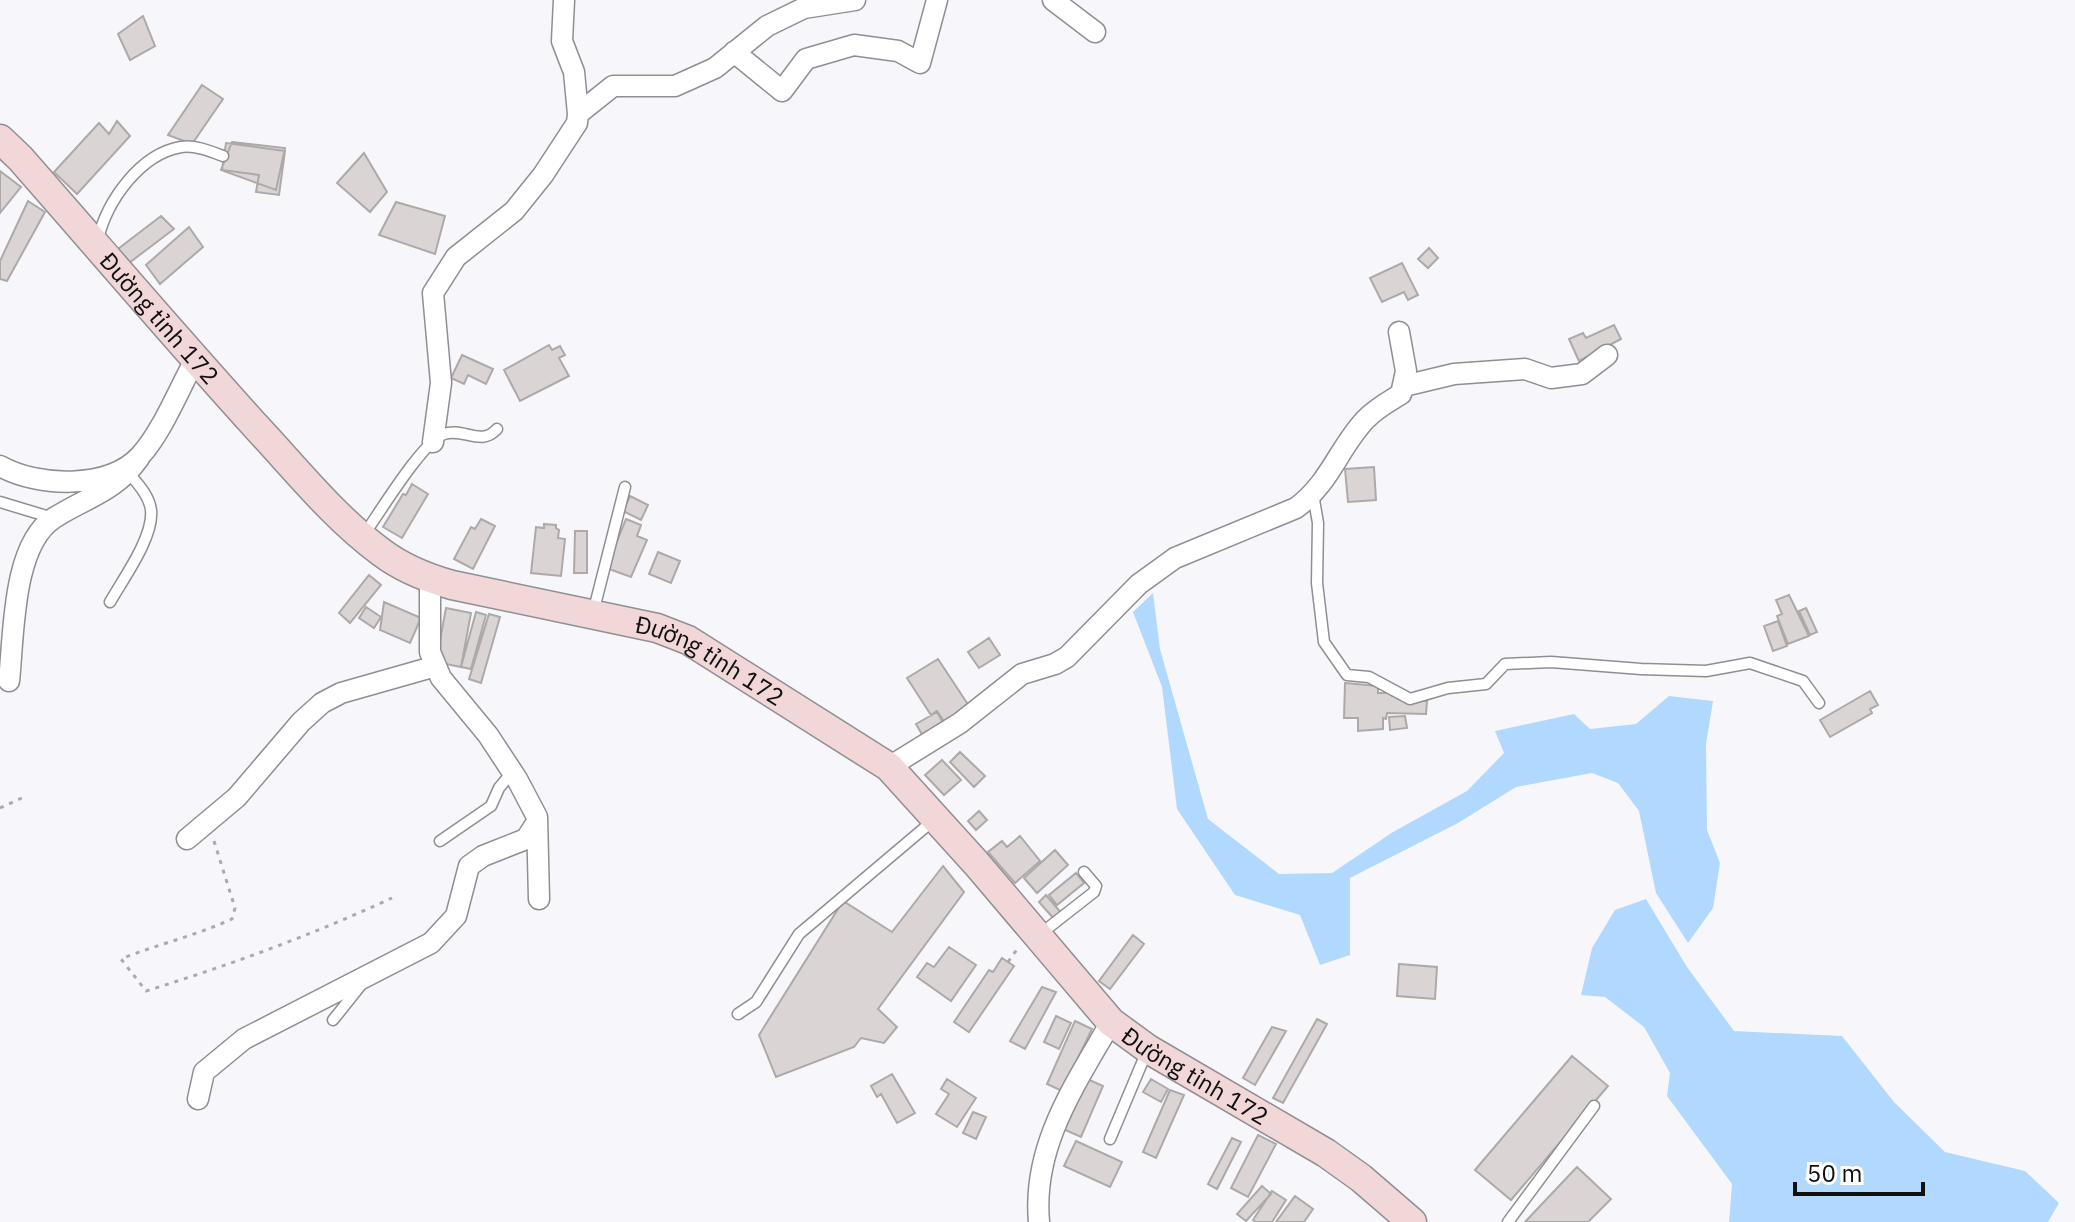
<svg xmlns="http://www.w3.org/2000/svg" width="2075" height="1222" font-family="'IBM Plex Sans',sans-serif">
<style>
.water{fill:#b1d9ff}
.building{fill:#dad5d4;stroke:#aea9a9;stroke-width:2}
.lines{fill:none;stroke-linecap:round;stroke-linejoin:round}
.lane-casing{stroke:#8f8f93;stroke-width:13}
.street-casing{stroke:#8f8f93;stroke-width:23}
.secondary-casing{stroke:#8f8f93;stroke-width:31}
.path{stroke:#aaaaad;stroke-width:3;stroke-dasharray:4 6;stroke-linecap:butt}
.lane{stroke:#fff;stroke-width:10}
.street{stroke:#fff;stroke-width:20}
.secondary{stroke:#f1d7d8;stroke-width:28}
.labels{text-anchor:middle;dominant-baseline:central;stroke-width:7;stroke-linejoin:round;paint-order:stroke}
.street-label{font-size:24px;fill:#0f0f10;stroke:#fff}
</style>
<rect width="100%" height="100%" fill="#f7f7fb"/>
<path class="water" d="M1153,593l7,56 48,170 71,55 53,-1 61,-41 74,-41 37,-38 -9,-22 79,-17 16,15 46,-5 33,-28 44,5 -7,43 1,86 13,33 -7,45 -25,35 -32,-50 -17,-82 -21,-28 -26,-10 -76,14 -58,36 -108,55v77l-30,10 -20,-50 -65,-20 -58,-86 -15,-122 -29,-75z
M1646,899l41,68 47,64 108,5 52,66 51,50 80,19 34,32 -11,19h-319l3,-38 -65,-88 3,-23 -26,-46 -39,-30 -24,-2 11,-47 23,-38z"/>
<path class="building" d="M143,16l12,30 -25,14 -12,-26z
M202,85l21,14 -31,45 -24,-9z
M117,121l13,15 -53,58 -23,-22 45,-49 10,11z
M232,142l53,6 -9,42 -55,-20z
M226,143l59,8 -6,44 -23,-3 3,-17 -37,-5z
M364,153l23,39 -17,20 -33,-29z
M0,171l21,16 -21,26z
M28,201l17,11 -38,69 -7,-2v-18z
M396,202l49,14 -10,38 -56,-19z
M161,216l13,13 -45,34 -11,-14z
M189,227l14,20 -43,37 -14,-19z
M1429,248l9,10 -10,10 -10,-9z
M1402,263l16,32 -10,5 -4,-8 -22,10 -12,-24z
M1614,325l7,14 -42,22 -10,-22 14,-6 3,5z
M549,345l3,5 8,-4 5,9 -6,3 10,18 -49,25 -16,-31z
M462,355l31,14 -7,15 -18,-9 -4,9 -13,-6z
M1374,467l2,33 -28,2 -3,-33z
M412,484l16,10 -26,44 -19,-11 20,-33 3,1z
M630,496l18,9 -7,15 -18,-9z
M481,519l14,7 -22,43 -19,-10 17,-32 4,2z
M626,519l15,6 -4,11 10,4 -16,37 -25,-9z
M544,524l12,1v3l3,2 -1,8 7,1 -4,37 -30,-3 5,-46 8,1z
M575,531h12v42h-13z
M658,552l22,9 -9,22 -22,-9z
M369,575l12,10 -31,38 -11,-10z
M1789,595l20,41 -21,8 -11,-28 5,-2 -6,-14z
M384,602l37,16 -11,25 -30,-13z
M366,607l15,10 -7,11 -15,-10z
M446,608l25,5 -10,54 -25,-5z
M1806,608l11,24 -7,3 -11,-24z
M476,612l10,3 -15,54 -10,-2z
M489,614l11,3 -19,66 -12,-4z
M1778,621l9,25 -14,5 -9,-25z
M989,638l11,17 -21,13 -11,-16z
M938,659l33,50 -24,17 -10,-15 -6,4 -24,-37z
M1345,683l33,3v7h14v3h5l1,3 29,2 -1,13 -39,-1 -1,6 -3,-1v11l-25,2v-13h-14z
M1870,691l8,14 -8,4 2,4 -42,24 -10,-17z
M937,712l8,14 -21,12 -8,-14z
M1405,716l2,12 -17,2 -1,-13z
M960,752l25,24 -11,11 -24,-25z
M942,760l19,20 -17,15 -19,-20z
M979,811l8,9 -11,10 -8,-9z
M1020,836l20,25 -25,22 -27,-31 14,-11 5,6z
M1055,850l13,15 -31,28 -13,-15z
M943,866l21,26 -86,117 19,18 -13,16 -23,-5 -7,9 -78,30 -17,-42 84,-134 49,31z
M1076,873l8,10 -27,22 -8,-10z
M1046,895l16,19 -7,6 -16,-18z
M1133,935l11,9 -34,45 -11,-8z
M949,947l27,18 -25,36 -34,-24 10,-14 7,4z
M1002,958l12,8 -45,66 -15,-10 35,-52 4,2z
M1399,964l38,3 -2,32 -38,-3z
M1042,987l14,5 -31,57 -15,-8z
M1056,1016l15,7 -12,26 -15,-7z
M1317,1019l10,5 -44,79 -10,-5z
M1075,1021l17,8 -30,62 -15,-7z
M1272,1027l14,4 -31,54 -12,-7z
M1572,1056l36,30 -97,114 -36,-30z
M892,1074l23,39 -18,10 -16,-29 -4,3 -6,-11z
M1085,1078l18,8 -22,51 -18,-8z
M947,1079l29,19 -19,29 -21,-13 13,-20 -8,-5z
M1151,1079l17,10 -7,13 -18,-10z
M1170,1090l14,5 -28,63 -13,-6z
M973,1112l13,5 -10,22 -13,-6z
M1258,1135l18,9 -28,53 -17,-9z
M1232,1138l9,4 -24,47 -9,-5z
M1076,1141l46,21 -12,25 -46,-21z
M1577,1167l34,32 -23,23h-63z
M1262,1186l9,8 -25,27 -9,-7z
M1272,1191l14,9 -14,22h-16l-3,-2z
M1295,1196l18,13 -9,13h-28z"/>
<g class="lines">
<defs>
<path id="lane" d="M98,239c9,-38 42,-85 83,-92 14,-2 29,4 42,9
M1313,494l5,29 -1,60 7,59 23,33 22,2 41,22 38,-11 38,-4 19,-20 46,-2 90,7 65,2 44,-8 53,18 16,22
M0,502l53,16
M363,536c16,-22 59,-94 81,-102 19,-7 37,13 53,-5
M110,602c13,-23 44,-65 41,-92 -2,-15 -14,-27 -23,-38
M593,613l32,-126
M440,841l51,-35 8,-18 14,-17
M1039,935l55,-43 2,-6 -12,-14
M738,1014l18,-12 43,-68 136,-115
M333,1020l28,-35
M1110,1139l37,-88
M1508,1222l86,-116"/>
<path id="street" d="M1053,0l42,32
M734,52l48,39 24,-32 48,-14 44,6 22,12 17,-63
M578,114l35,-28h62l40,-18 52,-42 37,-18 51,-8
M1404,386l50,-12 71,-5 26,9 31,-4 25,-19
M433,442l8,-59 -8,-90 23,-36 58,-46 29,-36 34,-52 1,-9 -4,-42 -12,-31 2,-41
M0,466c37,21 108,24 140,-10 22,-24 39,-67 55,-96
M430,578v74l11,26 47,57 29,44 20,38 2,82
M9,681c5,-46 3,-136 45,-163 33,-21 61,-26 85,-60
M889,767l71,-44 62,-49 33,-10 12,-7 72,-73 36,-26 121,-50c34,-25 42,-59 69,-88 10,-11 23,-18 36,-26l5,-23 -7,-39
M187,839l50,-42 64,-75 21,-19 19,-10 95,-27
M198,1099l6,-27 40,-33 187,-96 25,-27 13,-50 14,-10 43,-17 11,-17
M1039,1222c-7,-76 36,-137 72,-200"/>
<g id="secondary">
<path id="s1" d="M0,139l20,19c80,91 159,184 241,274 38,41 75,87 120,120 21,16 46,26 71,33l205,43 31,12 201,127 87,96 135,159 37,27 178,104 35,25 51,44"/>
</g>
</defs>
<use href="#lane" class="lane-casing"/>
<use href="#street" class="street-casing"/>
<use href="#secondary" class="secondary-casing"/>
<path class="path" d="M0,808l24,-11
M214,841l21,67 -3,11c-37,17 -74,25 -111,40l25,32c84,-26 166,-56 246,-93
M1008,962l10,-14"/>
<use href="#lane" class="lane"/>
<use href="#street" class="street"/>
<use href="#secondary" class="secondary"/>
</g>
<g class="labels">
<g class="street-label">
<text stroke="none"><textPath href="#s1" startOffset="240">Đường tỉnh 172</textPath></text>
<text stroke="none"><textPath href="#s1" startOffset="912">Đường tỉnh 172</textPath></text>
<text stroke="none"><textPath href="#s1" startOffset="1560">Đường tỉnh 172</textPath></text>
</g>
</g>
<path d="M1795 1182v12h128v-12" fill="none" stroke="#0f0f10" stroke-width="4"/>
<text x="1807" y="1182" font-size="24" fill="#0f0f10" stroke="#ffffff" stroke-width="6" paint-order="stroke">50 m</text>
</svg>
